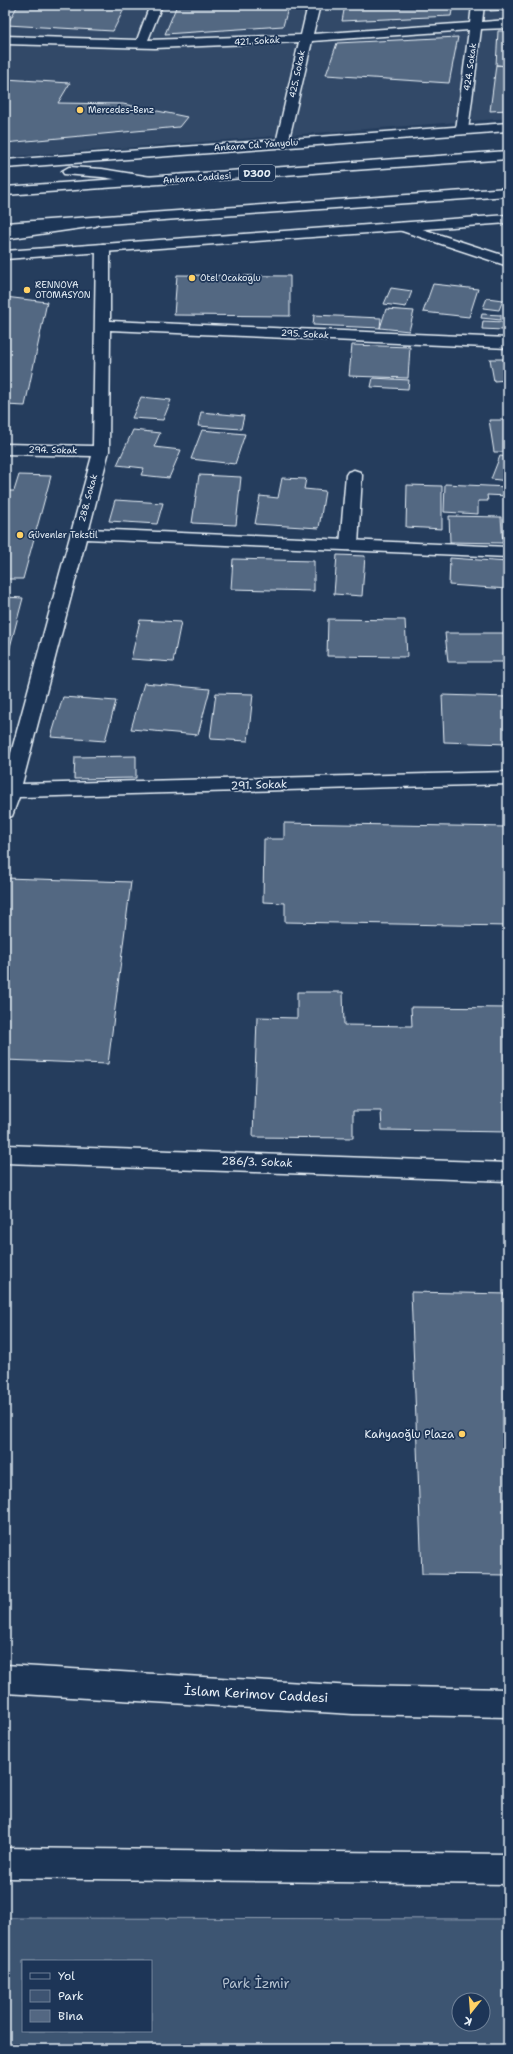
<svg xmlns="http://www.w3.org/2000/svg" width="513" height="2054" font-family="'Shantell Sans',sans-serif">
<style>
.built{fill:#334a68}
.green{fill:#3e5472;stroke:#93a2b5;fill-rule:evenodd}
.building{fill:#536782;stroke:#e8f1f8}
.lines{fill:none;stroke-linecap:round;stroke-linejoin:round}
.lane-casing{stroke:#e8f1f8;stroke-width:3}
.street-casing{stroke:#e8f1f8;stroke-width:3}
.secondary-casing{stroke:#e8f1f8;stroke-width:3}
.primary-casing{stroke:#e8f1f8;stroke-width:3}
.highway-casing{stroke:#e8f1f8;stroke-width:3}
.lane{fill:#1d3557;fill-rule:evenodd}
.street{fill:#1d3557;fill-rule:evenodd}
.secondary{fill:#1d3557;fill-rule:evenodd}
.primary{fill:#1d3557;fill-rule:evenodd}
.highway{fill:#1d3557;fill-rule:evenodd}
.poi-dot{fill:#ffd166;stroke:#1d3557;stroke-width:1.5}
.labels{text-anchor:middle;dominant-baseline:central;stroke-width:3.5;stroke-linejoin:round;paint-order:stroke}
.far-street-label{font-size:9px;fill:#e8f1f8;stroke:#1d3557}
.far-poi-label{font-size:9px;fill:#e8f1f8;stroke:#1d3557;text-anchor:start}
.shield{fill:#1d3557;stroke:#abb9c8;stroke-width:1}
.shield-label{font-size:10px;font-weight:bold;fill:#e8f1f8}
.street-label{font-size:11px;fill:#e8f1f8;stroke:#1d3557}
.poi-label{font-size:11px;fill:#e8f1f8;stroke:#1d3557;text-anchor:end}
.near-street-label{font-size:13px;fill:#e8f1f8;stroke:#1d3557}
.near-park-label{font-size:13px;fill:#b5c2d0;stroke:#1d3557}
</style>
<rect width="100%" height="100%" fill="#253d5d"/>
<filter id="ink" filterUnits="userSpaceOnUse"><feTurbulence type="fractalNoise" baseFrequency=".025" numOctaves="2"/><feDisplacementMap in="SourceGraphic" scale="8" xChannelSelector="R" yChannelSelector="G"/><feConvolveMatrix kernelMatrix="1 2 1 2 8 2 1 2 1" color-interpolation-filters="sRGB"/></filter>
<g filter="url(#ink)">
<path class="built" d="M5,5h503v113l-503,39z"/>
<path class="green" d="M5,1918l503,1v130h-503zM23,1961h128v70h-128zM459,2000h24v24h-24z"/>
<path class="building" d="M18,5h108l-13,26 -106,-6z
M177,5h112l-6,21 -118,8z
M345,5h108l-2,11 -109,5z
M491,5h17v5l-18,1z
M498,31h10v35l-12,-1z
M458,37l-9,46 -123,-8 11,-32z
M496,65l12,1v44l-18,1z
M5,79l65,4 -12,20 65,1 64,13 -8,10 -174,16z
M177,275l113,1v40l-116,-1z
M433,284l45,5 -9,28 -46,-5z
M391,288l21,3 -6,16 -22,-3z
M5,297l42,5 -22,104 -20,-1z
M487,298l16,2 -4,10 -16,-2z
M386,309l28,2 -5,20 -29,-3z
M482,314l19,1v5l-20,-2z
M314,315l67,3 -1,10 -67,-3z
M483,321l21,1 -1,8 -21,-1z
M352,345l58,2 -2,31 -59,-2z
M490,359h18v21l-14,1z
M373,378l36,2 -1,9 -37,-2z
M141,397l30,3 -8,20 -31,-2z
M201,412l43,4 -3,13 -43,-3z
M489,420h19v32h-14z
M133,430l27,3 -6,14 27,3 -12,28 -28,-3 3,-7 -27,-3z
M202,430l43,4 -10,30 -44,-5z
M500,456l8,1v24l-17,-2z
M19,475l32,1 -28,103h-18v-88h9z
M199,475l42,2 -5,48 -44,-2z
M282,478l24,1 -2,10 21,2 -6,37 -64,-4 5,-28 18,2z
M445,484l63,3v9l-21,-1 1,6h-10v13l-34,-2z
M407,485l35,1v43l-36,-2z
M115,500l48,3 -6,21 -48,-3z
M449,516l52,1 2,26 -53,-1z
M337,555l28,1 -3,40 -28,-2z
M450,558l58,4v27l-59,-4z
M233,559l81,2v30l-83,-2z
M5,597l18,1 -18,68z
M328,619l77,1 2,37 -80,-1z
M140,620l41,2 -8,40 -42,-3z
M445,633h63v29h-60z
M144,683l66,6 -12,46 -67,-6z
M216,693l37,1 -5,47 -38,-2z
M442,695l66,2v47l-64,-2z
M63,697l53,4 -11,40 -54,-4z
M136,756v22l-62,1 1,-22z
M284,823l224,4v99l-223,-4v-19l-22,-1 1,-63h20z
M5,878l126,4 -23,182 -103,-4z
M297,992h46l1,33 68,1 -1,-19 97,1v124l-126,-2 -1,-19h-28v27l-100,-1 4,-120 40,1z
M411,1292l97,2v281l-86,-1z"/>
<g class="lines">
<defs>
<path id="lane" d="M150,5h12l-14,35 153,-5 7,-30h12l-7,29 157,-11 2,-18h12l-2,17 26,-2v8l-27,1 -13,101 -6,4 -6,-4 13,-100 -157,11 -24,102 -6,4 -6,-4 23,-101 -144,6 -150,-4v-8l132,4z
M354,470l6,2 2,3 -4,70 -3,4 -6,1 -6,-1 -3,-4 6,-70 2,-3z"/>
<path id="street" d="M404,223l104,34v9l-109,-36 -2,-3 2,-3z
M103,244l5,1 2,3v73l398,17v10l-398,-18 -1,121 -20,78 419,18v10l-422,-18 -64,245 486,-12v12l-489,13 -7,19 -7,2v-43l87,-319 -87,-2v-10l88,2 3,-198 2,-3z
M5,1145l503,18v18l-503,-18z"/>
<path id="secondary" d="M5,1665l348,21 155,3v28l-155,-3 -348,-21z
M5,1848l503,6v30l-503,-6z"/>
<path id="primary" d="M508,123v8l-503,37v-8z
M69,167l33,2 49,8 7,4 -7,4 -49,-8 -38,-3 -2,-3z
M508,215v8l-503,36v-8z
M91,219l5,1 2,3 -2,3 -91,13v-8z"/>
<path id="highway" d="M508,151v8l-503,36v-8z
M508,188v8l-503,35v-8z"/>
</defs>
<use href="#lane" class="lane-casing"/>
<use href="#street" class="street-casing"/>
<use href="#secondary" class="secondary-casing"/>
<use href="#primary" class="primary-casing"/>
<use href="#highway" class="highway-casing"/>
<use href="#lane" class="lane"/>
<use href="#street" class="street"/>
<use href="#secondary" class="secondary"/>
<use href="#primary" class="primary"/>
<use href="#highway" class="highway"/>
</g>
</g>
<g class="poi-dot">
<circle cx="80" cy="110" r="4"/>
<circle cx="192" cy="278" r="4"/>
<circle cx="27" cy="290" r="4"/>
<circle cx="20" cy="535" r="4"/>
<circle cx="462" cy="1434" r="4"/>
</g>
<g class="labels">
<g class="far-street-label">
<text transform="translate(257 41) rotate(-3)">421. Sokak</text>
<text transform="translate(470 67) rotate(-82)">424. Sokak</text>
<text transform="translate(297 74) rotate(-78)">425. Sokak</text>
<text transform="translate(256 145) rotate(-4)">Ankara Cd. Yanyolu</text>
<text transform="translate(197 178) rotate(-4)">Ankara Caddesi</text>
<text transform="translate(305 334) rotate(3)">295. Sokak</text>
<text transform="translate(53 450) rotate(1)">294. Sokak</text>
<text transform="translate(88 498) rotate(-75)">288. Sokak</text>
</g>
<g class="far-poi-label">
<text x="88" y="110">Mercedes-Benz</text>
<text x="200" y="278">Otel Ocakoglu</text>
<text x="35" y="285">RENNOVA<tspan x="35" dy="10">OTOMASYON</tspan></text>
<text x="28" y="535">Güvenler Tekstil</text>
</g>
<rect class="shield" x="239" y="165" width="36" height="16" rx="3"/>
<g class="shield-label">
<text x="257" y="173">D300</text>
</g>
<g class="street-label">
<text transform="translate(259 785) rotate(-2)">291. Sokak</text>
<text transform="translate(257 1162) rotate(2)">286/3. Sokak</text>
</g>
<g class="poi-label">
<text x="454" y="1434">Kahyaoğlu Plaza</text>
</g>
<g class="near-street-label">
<text transform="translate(256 1694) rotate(3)">İslam Kerimov Caddesi</text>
</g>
<g class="near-park-label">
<text x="256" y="1983">Park İzmir</text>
</g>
</g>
<rect width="513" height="2054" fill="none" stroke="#1d3557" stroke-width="20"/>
<rect x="10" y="10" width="493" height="2034" fill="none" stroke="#e8f1f8" stroke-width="1.5" filter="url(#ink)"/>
<rect x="22" y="1960" width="130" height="72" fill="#1d3557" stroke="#6e8097"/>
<rect x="30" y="1973" width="20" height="6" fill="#1d3557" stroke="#6e8097"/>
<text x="58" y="1980" font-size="12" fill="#e8f1f8">Yol</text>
<rect x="30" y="1990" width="20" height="12" fill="#3e5472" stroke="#6e8097"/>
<text x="58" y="2000" font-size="12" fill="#e8f1f8">Park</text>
<rect x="30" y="2010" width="20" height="12" fill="#536782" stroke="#6e8097"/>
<text x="58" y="2020" font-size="12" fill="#e8f1f8">Bina</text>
<g transform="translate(471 2012) rotate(197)"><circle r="19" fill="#1d3557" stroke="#6e8097"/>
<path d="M0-3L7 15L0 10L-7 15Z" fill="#ffd166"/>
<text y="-6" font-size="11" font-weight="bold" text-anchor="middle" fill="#e8f1f8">K</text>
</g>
</svg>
